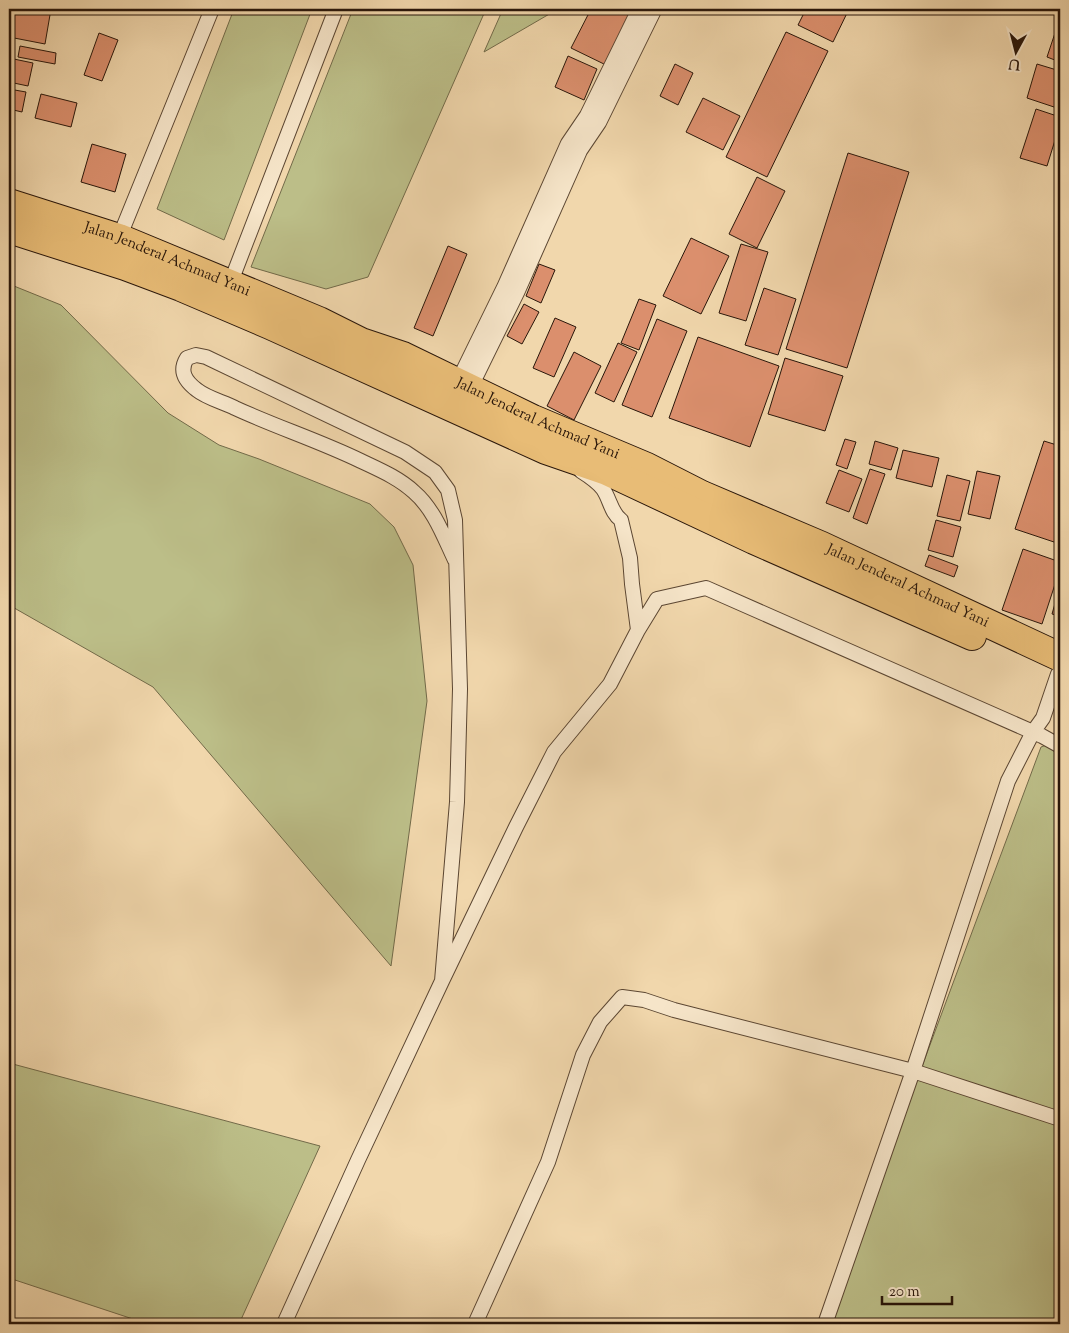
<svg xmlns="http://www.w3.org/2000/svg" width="1069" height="1333" font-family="'Sorts Mill Goudy',serif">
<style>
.green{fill:#bcbe88;stroke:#726a49}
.building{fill:#db8f6d;stroke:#29160a}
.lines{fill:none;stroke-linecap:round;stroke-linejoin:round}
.lane-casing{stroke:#5b4632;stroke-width:16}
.street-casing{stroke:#5b4632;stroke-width:30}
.highway-casing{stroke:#29160a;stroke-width:30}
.lane{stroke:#f6e5c9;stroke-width:14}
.street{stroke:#f6e5c9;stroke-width:28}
.highway{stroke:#e8bc76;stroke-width:28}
.labels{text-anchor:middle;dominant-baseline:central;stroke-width:4.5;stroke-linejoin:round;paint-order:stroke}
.street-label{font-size:15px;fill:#29160a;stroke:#f6e5c9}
</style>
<rect width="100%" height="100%" fill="#f1d7ac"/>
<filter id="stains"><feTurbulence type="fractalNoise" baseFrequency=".004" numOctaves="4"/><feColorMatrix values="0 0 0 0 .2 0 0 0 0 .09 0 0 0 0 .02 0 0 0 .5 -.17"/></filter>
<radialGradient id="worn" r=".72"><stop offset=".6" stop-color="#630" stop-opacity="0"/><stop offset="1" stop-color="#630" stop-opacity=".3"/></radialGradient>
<path class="green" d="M234,9h78l-88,231 -67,-31z
M353,9h133l-118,268 -42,12 -75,-22z
M503,9h55l-74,43z
M9,284l52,21 107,108 51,32 40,14 111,45 24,23 19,38 14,136 -36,265 -238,-279 -144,-82z
M1060,740v584h-234l215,-577z
M9,1063l311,83 -81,178h-91l-139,-46z"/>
<path class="building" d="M9,9h42l-6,35 -36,-7z
M591,9h42l-27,56 -35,-17z
M806,9h43l-16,33 -35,-17z
M1060,18v44l-13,-5z
M786,32l42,19 -61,126 -41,-20z
M99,33l19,7 -16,41 -18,-6z
M20,46l36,7 -1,11 -37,-7z
M568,56l29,13 -13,31 -29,-13z
M9,58l24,5 -5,23 -19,-4z
M675,64l18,9 -15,32 -18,-9z
M1037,64l23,7v38l-33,-11z
M9,89l17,3 -4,20 -13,-3z
M41,94l36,9 -6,24 -36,-9z
M703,98l37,18 -17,34 -37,-18z
M1036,109l24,8v7l-13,42 -27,-8z
M92,144l34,10 -11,38 -34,-10z
M848,153l61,19 -62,196 -61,-19z
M757,177l28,14 -28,57 -28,-14z
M691,238l38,18 -28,58 -38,-18z
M741,244l27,8 -22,69 -27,-8z
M448,246l19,8 -34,82 -19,-8z
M539,264l16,6 -14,33 -15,-7z
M764,288l32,11 -18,56 -33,-10z
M639,299l17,6 -17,45 -18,-7z
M524,304l15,8 -17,32 -15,-8z
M555,318l21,9 -22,50 -21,-9z
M657,319l30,12 -35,86 -30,-12z
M698,337l81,29 -29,81 -81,-29z
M618,343l19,9 -23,50 -19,-9z
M574,352l27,14 -27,54 -27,-14z
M785,358l58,18 -18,55 -57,-17z
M845,439l11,3 -9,27 -11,-4z
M875,441l23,7 -7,22 -22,-6z
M1044,441l16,5v98l-45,-15z
M903,450l36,8 -7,29 -36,-9z
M870,469l15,5 -18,50 -14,-6z
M839,470l23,9 -13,33 -23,-9z
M977,471l23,5 -10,43 -22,-5z
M947,475l23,6 -10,40 -23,-5z
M936,520l25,7 -8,30 -25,-7z
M1023,549l37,13v7l-18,55 -40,-14z
M929,555l29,11 -4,11 -29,-11z
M1060,586v30l-8,-2z"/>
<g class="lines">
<defs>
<path id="lane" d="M119,238l93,-229
M230,284l106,-275
M638,630l19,-31 49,-11 336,148 18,10
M442,981l15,-179 3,-113 -5,-169 -7,-30 -13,-18 -30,-20 -199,-95 -10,-2 -9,3c-8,13 -2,23 10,32 10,8 26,12 38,18 41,19 85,33 126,53 19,9 38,17 53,31 20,17 30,45 41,68
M284,1324l74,-164 84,-179 74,-154 38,-75 56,-68 28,-54 -6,-46 -2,-26 -9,-38c-10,-7 -11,-21 -18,-31 -6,-8 -14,-13 -22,-18
M475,1324l73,-162 35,-107 17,-33 22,-25 22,3 30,10 239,61 147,48
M825,1324l88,-253 95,-290 25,-49 10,-14 15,-44"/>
<path id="street" d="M464,385l47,-96 63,-142 19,-28 54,-110"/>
<g id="highway">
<path id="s1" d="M9,203l110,35 200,83 42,21 42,14 130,63 114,48 55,28 120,51 238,111"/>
<path d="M9,229l116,37 56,21 89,38 276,125 61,21 147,69 218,96"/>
</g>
</defs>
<use href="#lane" class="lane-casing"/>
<use href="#street" class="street-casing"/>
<use href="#highway" class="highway-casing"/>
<use href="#lane" class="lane"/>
<use href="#street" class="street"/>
<use href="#highway" class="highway"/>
</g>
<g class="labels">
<g class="street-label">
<text stroke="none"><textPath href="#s1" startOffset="168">Jalan Jenderal Achmad Yani</textPath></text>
<text stroke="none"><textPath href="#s1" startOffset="572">Jalan Jenderal Achmad Yani</textPath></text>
<text stroke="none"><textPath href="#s1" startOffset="978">Jalan Jenderal Achmad Yani</textPath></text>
</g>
</g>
<rect width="1069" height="1333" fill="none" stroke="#f1d7ac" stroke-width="30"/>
<rect x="10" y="10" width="1049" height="1313" fill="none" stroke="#29160a" stroke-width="2.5"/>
<rect x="15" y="15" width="1039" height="1303" fill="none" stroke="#29160a"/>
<g transform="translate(1016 52) rotate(187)" stroke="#f6e5c9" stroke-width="4" paint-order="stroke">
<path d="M0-4L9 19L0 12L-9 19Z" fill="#29160a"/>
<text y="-8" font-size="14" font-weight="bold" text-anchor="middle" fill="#29160a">U</text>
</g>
<path d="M882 1296v8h70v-8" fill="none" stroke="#29160a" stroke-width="2.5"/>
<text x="889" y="1296" font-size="15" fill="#29160a" stroke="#f6e5c9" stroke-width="4" paint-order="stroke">20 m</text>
<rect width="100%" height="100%" filter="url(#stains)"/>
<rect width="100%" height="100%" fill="url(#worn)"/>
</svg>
